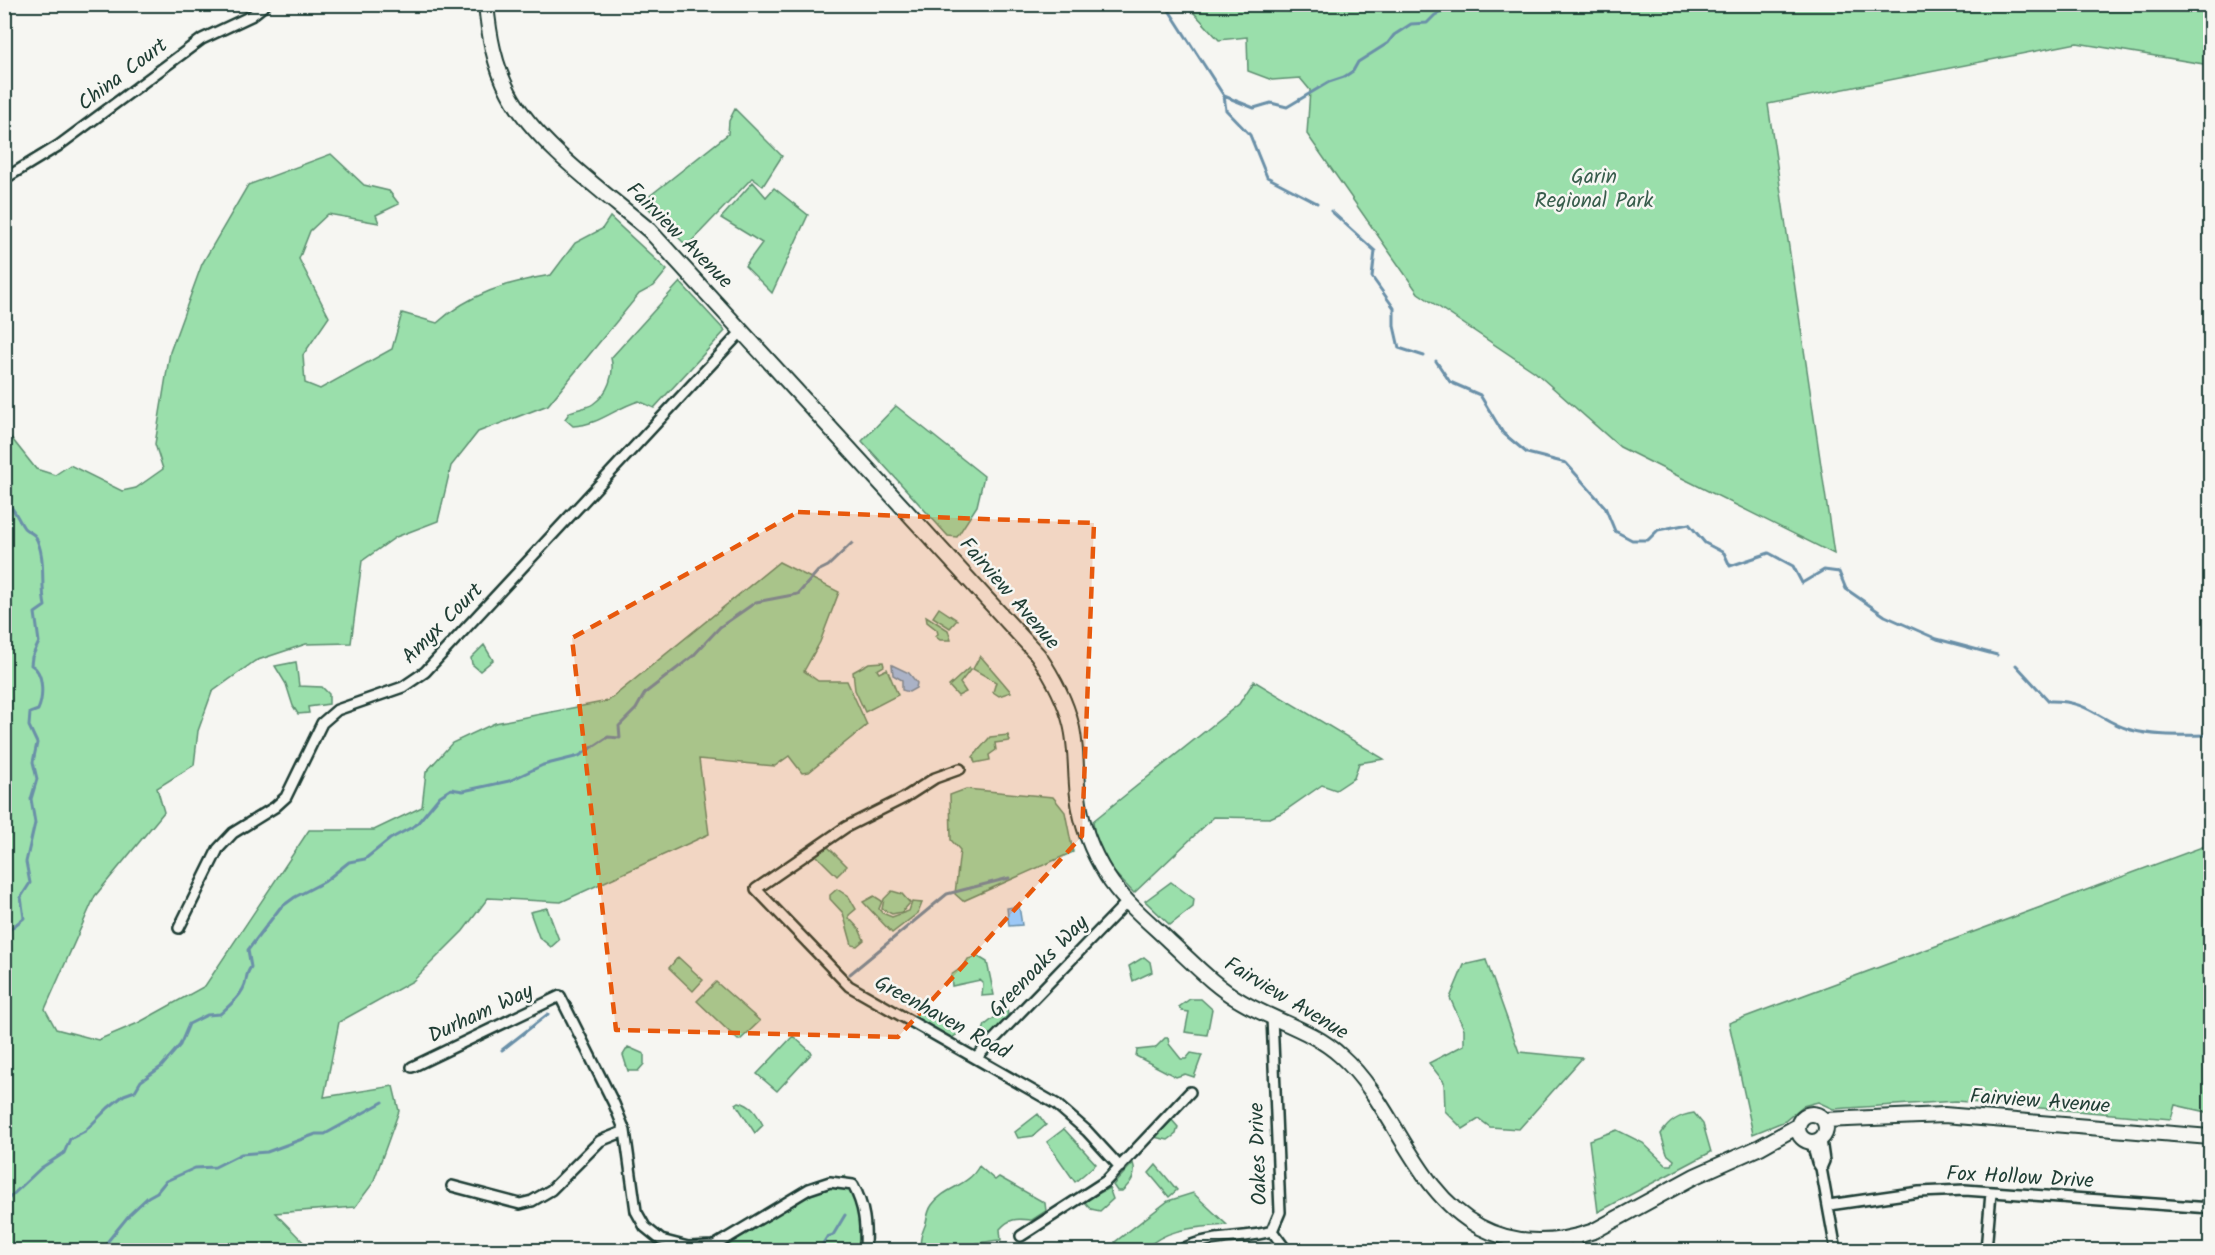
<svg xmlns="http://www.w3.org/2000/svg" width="2215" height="1255" font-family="Kalam,sans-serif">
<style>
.green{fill:#9adfab;stroke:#5c8e70;stroke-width:1.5}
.water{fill:#9cc8f6;stroke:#6a90a8;stroke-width:1.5}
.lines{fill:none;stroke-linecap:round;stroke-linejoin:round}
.stream{stroke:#6a90a8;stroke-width:3}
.minor-casing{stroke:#1f3d34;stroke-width:14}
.secondary-casing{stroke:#1f3d34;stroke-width:18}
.minor{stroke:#f6f6f2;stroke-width:9}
.secondary{stroke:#f6f6f2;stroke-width:14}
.marked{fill:#e8590c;fill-opacity:0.2;stroke:#e8590c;stroke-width:4.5;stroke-dasharray:12 8;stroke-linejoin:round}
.labels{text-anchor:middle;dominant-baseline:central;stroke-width:5;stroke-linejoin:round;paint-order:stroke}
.street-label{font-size:21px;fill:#1f3d34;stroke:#f6f6f2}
.park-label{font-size:21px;fill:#385d4c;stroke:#f6f6f2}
</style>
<rect width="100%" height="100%" fill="#f6f6f2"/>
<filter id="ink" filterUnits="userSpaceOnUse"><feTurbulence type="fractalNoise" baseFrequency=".0167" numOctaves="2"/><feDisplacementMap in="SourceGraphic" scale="12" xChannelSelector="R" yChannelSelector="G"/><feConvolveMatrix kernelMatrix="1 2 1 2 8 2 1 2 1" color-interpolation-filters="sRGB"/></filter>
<g filter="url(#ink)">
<path class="green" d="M1174,5h1036v60l-133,-22 -309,61 66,450 -214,-107 -85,-75 -117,-79 -111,-159 3,-44 -10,-12 -28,2 -24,-9 -1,-34 -28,3 -25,-27z
M735,109l47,47 -19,30 -11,-8 -65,68 -45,-44 86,-68 1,-13z
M331,154l33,31 25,6 10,13 -23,11 3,8 -51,-9 -18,17 -11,28 30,58 -26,38 2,28 15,6 72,-40 10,-36 35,10c32,-29 71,-41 114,-48l24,-32 27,-14 8,-12 57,53 -13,16 -15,8 -91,111 -70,27 -27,34 -13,55 -42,16 -34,24 -11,82 -45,1 -51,17 -43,31 -14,39 -4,34 -37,23 7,24 -69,84 -50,113 11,20 42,11 40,-17 67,-37 104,-156h65l48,-23 4,-35 26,-29 43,-20 113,-22 171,-139 60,30 -19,50 -16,29 14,10h29l20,44 -58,47 -7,1 -13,-17 -14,10 -76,-7 10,75 -148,68 -73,-4 -25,33 -50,50 -74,41 -15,75 69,-11 6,25 -26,72 -18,24 -80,6 36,37h-306v-820l31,39 19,6 15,-10 52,26 14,-3 27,-19 -8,-25 15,-92 32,-88 46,-79z
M753,182l13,15 8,-9 34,27 -36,78 -27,-27 17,-23 -41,-25z
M680,282l45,49 -71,77 -15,-7c-24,7 -40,24 -66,25l-8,-7 5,-7c7,-3 17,-4 23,-8 15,-10 22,-30 18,-46z
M896,406l88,70 -7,30 -20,31 -9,-1 -86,-95z
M939,608l18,12 -7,8 -17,-11z
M926,616l22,14 3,10h-11l-5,-4 3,-2 -1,-4 -10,-8z
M484,645l9,15 -13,11 -8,-7 -1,-6z
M980,656l3,3 28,33 -12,4 -6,-4 3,-10 -23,-13z
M296,662l3,24 23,1 7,7v10l-21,3 1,6 -11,1 -5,-8 -7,-22 -11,-18z
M883,662l1,4 -7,4 2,3 8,-4 11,26 -33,17 -10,-22 -2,-18 16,-9z
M969,668l2,1 -11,14 6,9 -8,4 -9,-10z
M1254,681l130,78 -25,4 -5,15 -18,12 -14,-5 -39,27 -13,6 -56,-1 -80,76c-23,-23 -39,-38 -41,-72l146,-117z
M1008,735l2,6 -15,2 1,7 -7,5 1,5 -15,3 -2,-6 17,-20z
M966,789l87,8 12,15 8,40 -110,49 -8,-7 5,-44 -9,-10 -1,-45z
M2210,844v269l-35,-8 -4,14 -215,-18 -123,8 -15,-7 -15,4 -18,15 -32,13 -24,-111z
M828,847l19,19 -10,10 -21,-21z
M1171,882l23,17 -1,8 -23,18 -25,-24z
M837,889l12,8 7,12 -7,6v3l10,11 5,11 -7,6 -5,-1 -9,-32 -13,-14v-4z
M892,891l10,3 8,9 -8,9 -10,2 -10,-5 2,-10z
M874,896l8,5 -3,8 3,4 10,4 17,-6 3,-9 10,1 -4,10 -26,20 -29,-31z
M547,908l12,32 -8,7 -12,-10 -9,-25z
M977,956l10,6 7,33 -12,1 1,-13 -3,-3 -28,6 -1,-11 13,-9 4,-7z
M678,957l25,23 -10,11 -24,-23z
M1144,957l6,5 2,10 -19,9 -4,-15z
M1486,960l33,92 63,6 -63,71 -29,-2 -11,-8 -16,10 -18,-18 -1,-29 -15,-19 35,-18v-16l-14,-31 14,-33z
M716,982l44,39 -20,19h-2l-41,-39z
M1190,999h11l11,10 -5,26 -22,-3 4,-20 -7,-1 -3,-4z
M1007,1008l1,8 -17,18 -9,-1 3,-8z
M919,1010l40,23 -9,6 -37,-21z
M793,1036l19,17 -35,38 -20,-17z
M1165,1038h3l1,6 12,15h5l5,-6 11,2 -8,22 -9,-3 -9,3 -40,-21 1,-6 18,-2z
M628,1047l16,7v10l-6,7h-10l-5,-16z
M739,1102c12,3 17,10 24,23l-8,8 -19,-29z
M1694,1113l9,11 8,28 -113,60 -9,-72 28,-10 26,13 23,22h6l2,-5 -7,-6 -6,-20c8,-13 18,-19 33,-21z
M1038,1114l8,11 -13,11 -15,2 -3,-6z
M1171,1119l7,8 -2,7 -8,6 -14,-3z
M1064,1129l32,35 -21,18 -28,-40z
M1133,1163c4,12 -2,20 -11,28h-5l-4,-6z
M1156,1165l21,25 -8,7 -20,-24z
M979,1166l16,14 4,-3 46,26 1,8 -14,9c-14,-1 -22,-3 -32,9l1,11c-27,2 -53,11 -80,10 -2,-10 1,-17 5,-27 1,-6 3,-14 6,-18 14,-19 36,-18 47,-39z
M845,1176l12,16 8,58h-139l-3,-5 86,-56z
M1109,1188l4,11 -13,12 -9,-2 -7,-8z
M1193,1193l34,32c-31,3 -60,2 -83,25h-23l-6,-8 53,-41z"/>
<path class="water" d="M892,665l17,8 8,10 -1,5 -7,4 -7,-2v-10l-9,-5z
M1019,906l3,19 -13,1 -2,-18z"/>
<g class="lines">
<path class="stream" d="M1165,4l59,92 2,14 24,25 17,42 50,26
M1224,96l30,12 17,-5 16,4 42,-25 15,-5 9,-6 5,-9 30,-19 6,-8 17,-11 16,-1 8,-8 25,-11
M1331,211l44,40 -3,26 22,31v18l5,22 25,8
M1436,361l14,21 30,13 23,38 24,20 39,10 39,44 10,24 17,9h16l10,-10 31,-6 16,19 19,10 6,13 39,-13 24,13 9,17 22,-13 15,2 7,17 39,27 52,23 60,16
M4,501c11,7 13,17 20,27 3,3 9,5 11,8 12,21 5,47 10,70l-10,7 4,29 -7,15 -1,8c14,7 12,34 7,45l-8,3 -1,13 8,17 -4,19 4,17 -6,20 4,24 -9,39 4,21 -9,14 3,21 -20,16
M2016,665l33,36c41,-1 50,20 82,29 27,7 53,5 79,5
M850,974l97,-80 62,-16
M502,1050l46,-36
M4,1203l37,-35 23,-15 6,-14 15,-8 23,-23 16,-13 11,-4 6,-10 20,-14 19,-22 9,-21 18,-9 13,-1c8,-7 18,-15 23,-25 5,-8 1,-13 8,-22l-3,-17 32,-42 15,-11 29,-15 25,-20 16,-3 25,-20 26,-14 24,-29 11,-7 12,2 46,-10 34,-16 36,-9 29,-19 12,1 -1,-12 17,-17 9,-16 48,-37 27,-29 36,-25 42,-8 20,-23 10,-5 24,-23
M106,1250l2,-9 22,-27 18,-17 9,-5 9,-11 29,-13 20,-1 26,-13 26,-2 49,-18h9l58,-32
M819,1250l8,-13 6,-2 12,-20"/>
<defs>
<path id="minor" d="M4,179l54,-33 144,-107 49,-23 15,-12
M960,769l-25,9 -31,20 -58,29 -90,62 93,97 207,118 31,27 33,36
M179,928l39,-79 15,-16 42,-26 11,-10 36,-74 15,-13 66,-23 22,-15 317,-341
M976,1058l151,-156
M412,1067l148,-71 54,108 11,27 11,80 9,16 16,13 27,7 26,-1 95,-57 21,-7 23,3c12,22 13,40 12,65
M1821,1140l3,21 -3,7
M1812,1143l5,19 4,6 15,82
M452,1186l68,18 12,-3 19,-11 49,-49 25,-10
M1829,1205l90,-13 46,-2 245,18
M1272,1231l14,19
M1021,1236l85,-55 84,-89
M1575,1237l3,13
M1181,1250c28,-16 61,-10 91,-19l8,-19 -8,-195
M1986,1250l5,-57"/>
<path id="secondary" d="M486,4c3,31 8,61 23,89 26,50 96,100 140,137l389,425c14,21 27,44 33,69 6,23 4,48 7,72 3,28 14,56 29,80 16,25 41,45 62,65 24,22 45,45 73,61 32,19 71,28 99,54 54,48 72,135 139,171 36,19 76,17 114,4l101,-55 65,-29 38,-21
M1798 1128a14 14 0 1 1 28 0a14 14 0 1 1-28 0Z
M1824,1120l120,-5 266,22"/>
</defs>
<use href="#minor" class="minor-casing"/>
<use href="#secondary" class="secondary-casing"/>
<use href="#minor" class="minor"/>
<use href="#secondary" class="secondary"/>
</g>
</g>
<path class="marked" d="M798,512l296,11 -12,313 -184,201 -282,-7 -44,-392z"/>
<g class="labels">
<g class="street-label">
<text transform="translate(123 75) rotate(-37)">China Court</text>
<text transform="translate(679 236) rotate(45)">Fairview Avenue</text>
<text transform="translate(1009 594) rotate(49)">Fairview Avenue</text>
<text transform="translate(443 624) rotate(-45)">Amyx Court</text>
<text transform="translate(1039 967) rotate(-46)">Greenoaks Way</text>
<text transform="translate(1286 999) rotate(31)">Fairview Avenue</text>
<text transform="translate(481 1014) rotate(-25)">Durham Way</text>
<text transform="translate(942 1018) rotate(29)">Greenhaven Road</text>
<text transform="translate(2040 1102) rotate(4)">Fairview Avenue</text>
<text transform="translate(1259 1154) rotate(-92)">Oakes Drive</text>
<text transform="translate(2020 1178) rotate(3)">Fox Hollow Drive</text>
</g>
<g class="park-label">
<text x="1594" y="177">Garin<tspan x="1594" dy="24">Regional Park</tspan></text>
</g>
</g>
<rect width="2215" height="1255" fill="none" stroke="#f6f6f2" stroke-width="24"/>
<rect x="12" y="12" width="2191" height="1231" fill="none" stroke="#1f3d34" stroke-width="2" filter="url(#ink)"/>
</svg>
